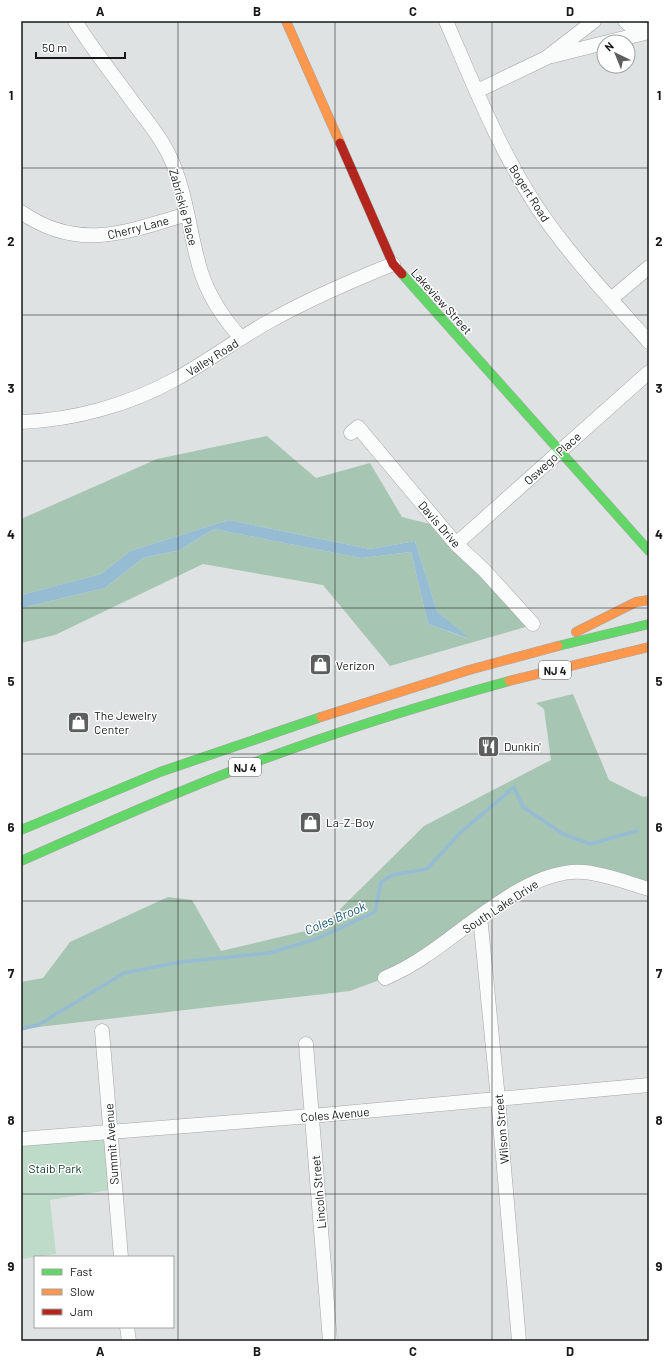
<svg xmlns="http://www.w3.org/2000/svg" width="670" height="1362" font-family="Barlow,sans-serif">
<style>
.green{fill:#bedac9}
.forest{fill:#a7c5b3}
.water{fill:#96bcd4}
.lines{fill:none;stroke-linecap:round;stroke-linejoin:round}
.stream{stroke:#96bcd4;stroke-width:3.5}
.street-casing{stroke:#a4a6a6;stroke-width:15}
.fast-casing{stroke:#a4a6a6;stroke-width:10}
.slow-casing{stroke:#a4a6a6;stroke-width:10}
.jam-casing{stroke:#a4a6a6;stroke-width:10}
.street{stroke:#fafbfb;stroke-width:14}
.fast{stroke:#63d668;stroke-width:9}
.slow{stroke:#ff974d;stroke-width:9}
.jam{stroke:#b3261e;stroke-width:9}
.grid{fill:none;stroke:#171919;stroke-width:1;stroke-opacity:0.55}
.labels{text-anchor:middle;dominant-baseline:central;stroke-width:3;stroke-linejoin:round;paint-order:stroke}
.shield{fill:#fff;stroke:#5d5e5e;stroke-width:1}
.shield-label{font-size:11px;font-weight:bold;fill:#171919}
.street-label{font-size:12px;fill:#171919;stroke:#fff}
.poi-label{font-size:12px;fill:#171919;stroke:#fff;text-anchor:start}
.park-label{font-size:12px;fill:#0b3620;stroke:#fff}
.water-label{font-size:13px;font-style:italic;fill:#125274;stroke:#fff}
.neatline{fill:none;stroke:#171919;stroke-width:1.5}
.grid-label{font-size:13px;text-anchor:middle;font-weight:bold;fill:#171919}
</style>
<rect width="100%" height="100%" fill="#dfe2e2"/>
<path class="green" d="M111,1133l4,56 -65,11 6,54 -35,5v-120z"/>
<path class="forest" d="M267,436l49,42 54,-15 32,54 48,12 86,95 -146,42 -67,-81 -120,-21 -148,71 -34,8v-35l84,-20 38,-30 37,-8 34,-21 147,29 50,-6 17,72 41,15 -32,-28 -22,-70 -45,8 -141,-29 -99,31 -29,23 -80,21v-76l136,-60z
M573,694l36,86 34,17 6,-1v90l-49,-12 -69,9 -146,95 -35,13 -329,38v-47l22,-4 27,-36 98,-45 24,3 29,51 101,-24 102,-101 127,-66 -7,-51 -8,-6z"/>
<path class="water" d="M229,520l141,29 45,-8 22,70 33,28 -42,-15 -17,-72 -50,6 -147,-29 -34,21 -37,8 -38,30 -84,20v-13l80,-21 29,-23z"/>
<g class="lines">
<path class="stream" d="M21,1029l17,-4 86,-52 57,-11 88,-9 47,-14 59,-27 6,-30 11,-7 35,-6 33,-36 54,-46 9,20 40,27 27,10 47,-13"/>
<defs>
<path id="street" d="M75,21c18,29 40,56 60,84 12,16 25,31 34,50 17,35 20,76 31,114 8,26 23,49 41,69
M446,21c27,62 52,126 89,183 33,50 75,94 114,138
M625,21l6,5 18,5
M608,42l41,-10
M552,56l52,-13
M477,91l69,-33 48,-37
M21,212c57,40 106,20 166,2
M611,299l38,-32
M21,422c53,-2 107,-17 153,-42 33,-18 63,-41 96,-59 39,-22 81,-40 123,-57
M351,433l7,-6 98,117 28,26 49,54
M456,544l193,-172
M480,916l18,183 21,242
M385,978c14,-6 27,-13 40,-22 43,-28 105,-89 159,-84 22,2 44,11 65,17
M102,1031l19,226
M306,1044l24,297
M21,1139l290,-23 338,-31
M127,1327l2,14"/>
<path id="fast" d="M402,274l247,277
M558,646l91,-22
M21,830l139,-58 161,-55
M21,861c68,-30 136,-61 206,-88 92,-36 187,-66 282,-92"/>
<path id="slow" d="M286,21l54,122
M576,632l60,-30 13,-2
M509,681l140,-34
M321,717l148,-47 89,-24"/>
<path id="jam" d="M340,143l53,121 9,10"/>
</defs>
<use href="#street" class="street-casing"/>
<use href="#fast" class="fast-casing"/>
<use href="#slow" class="slow-casing"/>
<use href="#jam" class="jam-casing"/>
<use href="#street" class="street"/>
<use href="#fast" class="fast"/>
<use href="#slow" class="slow"/>
<use href="#jam" class="jam"/>
</g>
<path class="grid" d="M178,21v1320M335,21v1320M492,21v1320M21,168h628M21,315h628M21,461h628M21,608h628M21,754h628M21,901h628M21,1047h628M21,1194h628"/>
<defs>
<symbol id="shop-square" viewBox="-11 -11 22 22"><rect x="-9" y="-9" width="18" height="18" rx="4" fill="#5d5f5f" stroke="#fff"/><path d="M-5-2.5h2.3a2.7 3.5 0 0 1 5.4 0H5L5.5 6h-11ZM-1.5-2.5h3a1.5 2.3 0 0 0-3 0Z" fill="#fff"/></symbol>
<symbol id="restaurant-square" viewBox="-11 -11 22 22"><rect x="-9" y="-9" width="18" height="18" rx="4" fill="#5d5f5f" stroke="#fff"/><path d="M-5-6h1v4h1v-4h1v4h1v-4h1v5L-1.5 .5V6h-2V.5L-5-1ZM5-6V6H3V1.5H1.5Q1.5-4 5-6Z" fill="#fff"/></symbol>
</defs>
<g fill-rule="evenodd">
<use href="#shop-square" x="308" y="652" width="25" height="25"/>
<use href="#shop-square" x="66" y="710" width="25" height="25"/>
<use href="#restaurant-square" x="476" y="734" width="25" height="25"/>
<use href="#shop-square" x="298" y="810" width="25" height="25"/>
</g>
<g class="labels">
<g class="shield">
<rect x="539" y="661" width="32" height="18" rx="3"/>
<rect x="229" y="758" width="32" height="18" rx="3"/>
</g>
<g class="shield-label">
<text x="555" y="670">NJ 4</text>
<text x="245" y="767">NJ 4</text>
</g>
<g class="street-label">
<text transform="translate(530 193) rotate(58)">Bogert Road</text>
<text transform="translate(184 207) rotate(75)">Zabriskie Place</text>
<text transform="translate(138 227) rotate(-14)">Cherry Lane</text>
<text transform="translate(442 301) rotate(48)">Lakeview Street</text>
<text transform="translate(212 357) rotate(-32)">Valley Road</text>
<text transform="translate(552 458) rotate(-42)">Oswego Place</text>
<text transform="translate(440 524) rotate(49)">Davis Drive</text>
<text transform="translate(500 906) rotate(-33)">South Lake Drive</text>
<text transform="translate(335 1114) rotate(-5)">Coles Avenue</text>
<text transform="translate(501 1129) rotate(-95)">Wilson Street</text>
<text transform="translate(111 1144) rotate(-94)">Summit Avenue</text>
<text transform="translate(318 1192) rotate(-95)">Lincoln Street</text>
</g>
<g class="poi-label">
<text x="336" y="665">Verizon</text>
<text x="94" y="715">The Jewelry<tspan x="94" dy="14">Center</tspan></text>
<text x="504" y="746">Dunkin'</text>
<text x="326" y="822">La-Z-Boy</text>
</g>
<g class="park-label">
<text x="55" y="1168">Staib Park</text>
</g>
<g class="water-label">
<text transform="translate(335 918) rotate(-23)">Coles Brook</text>
</g>
</g>
<rect width="670" height="1362" fill="none" stroke="#ffffff" stroke-width="44"/>
<rect x="34" y="1256" width="140" height="72" fill="#ffffff" stroke="#a2a3a3"/>
<rect x="42" y="1269" width="20" height="6" fill="#63d668" stroke="#a2a3a3"/>
<text x="70" y="1276" font-size="12" fill="#171919">Fast</text>
<rect x="42" y="1289" width="20" height="6" fill="#ff974d" stroke="#a2a3a3"/>
<text x="70" y="1296" font-size="12" fill="#171919">Slow</text>
<rect x="42" y="1309" width="20" height="6" fill="#b3261e" stroke="#a2a3a3"/>
<text x="70" y="1316" font-size="12" fill="#171919">Jam</text>
<g transform="translate(616 54) rotate(317)"><circle r="19" fill="#ffffff" stroke="#a2a3a3"/>
<path d="M0-3L7 15L0 10L-7 15Z" fill="#5d5f5f"/>
<text y="-6" font-size="11" font-weight="bold" text-anchor="middle" fill="#171919">N</text>
</g>
<path d="M36 52v6h89v-6" fill="none" stroke="#171919" stroke-width="2"/>
<text x="42" y="52" font-size="12" fill="#171919" stroke="#ffffff" stroke-width="3" paint-order="stroke">50 m</text>
<rect x="22" y="22" width="626" height="1318" class="neatline"/>
<g class="grid-label">
<text x="100" y="16">A</text>
<text x="257" y="16">B</text>
<text x="413" y="16">C</text>
<text x="570" y="16">D</text>
<text x="11" y="100">1</text>
<text x="659" y="100">1</text>
<text x="11" y="246">2</text>
<text x="659" y="246">2</text>
<text x="11" y="393">3</text>
<text x="659" y="393">3</text>
<text x="11" y="539">4</text>
<text x="659" y="539">4</text>
<text x="11" y="686">5</text>
<text x="659" y="686">5</text>
<text x="11" y="832">6</text>
<text x="659" y="832">6</text>
<text x="11" y="978">7</text>
<text x="659" y="978">7</text>
<text x="11" y="1125">8</text>
<text x="659" y="1125">8</text>
<text x="11" y="1271">9</text>
<text x="659" y="1271">9</text>
<text x="100" y="1356">A</text>
<text x="257" y="1356">B</text>
<text x="413" y="1356">C</text>
<text x="570" y="1356">D</text>
</g>
</svg>
